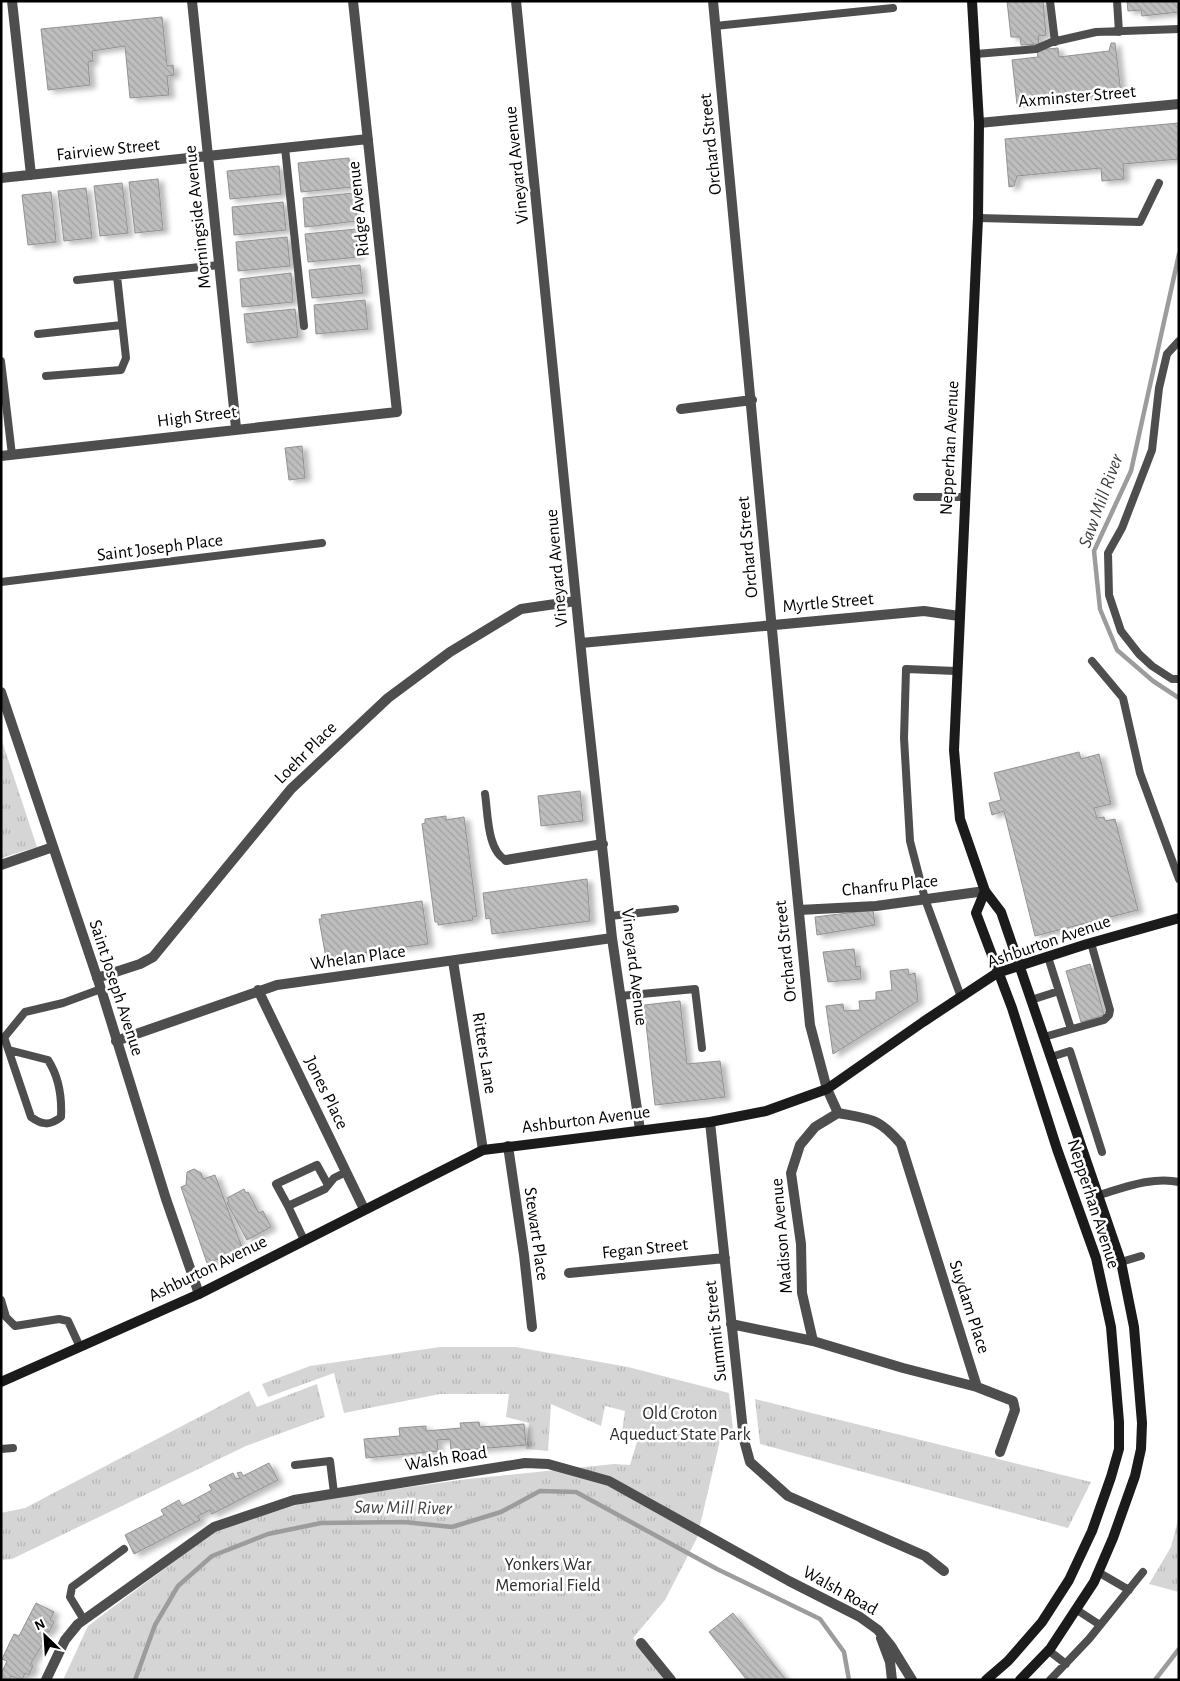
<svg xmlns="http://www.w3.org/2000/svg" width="1180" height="1681" font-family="'Alegreya Sans',sans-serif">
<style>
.park{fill:url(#park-tufts)}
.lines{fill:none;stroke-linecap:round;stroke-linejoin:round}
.stream{stroke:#9c9c9c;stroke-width:4.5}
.building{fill:url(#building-back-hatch);stroke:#929292;filter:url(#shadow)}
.service{stroke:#4e4e4e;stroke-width:8}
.minor{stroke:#4e4e4e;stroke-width:10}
.tertiary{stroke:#4e4e4e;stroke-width:10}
.secondary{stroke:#1b1b1b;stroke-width:10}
.labels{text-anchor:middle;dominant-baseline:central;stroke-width:5;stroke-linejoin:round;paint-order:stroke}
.street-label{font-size:18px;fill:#000;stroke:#fff}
.park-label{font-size:18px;fill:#2c2c2c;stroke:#fff}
.water-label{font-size:19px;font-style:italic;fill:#3d3d3d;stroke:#fff}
</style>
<defs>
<pattern id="park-tufts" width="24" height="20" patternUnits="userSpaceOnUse" patternTransform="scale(1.25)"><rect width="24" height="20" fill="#d5d5d5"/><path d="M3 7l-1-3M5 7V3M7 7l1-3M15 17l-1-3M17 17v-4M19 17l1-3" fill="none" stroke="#b5b5b5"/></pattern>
<pattern id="building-back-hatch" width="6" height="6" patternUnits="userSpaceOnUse" patternTransform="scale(1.25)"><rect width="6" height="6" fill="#bebebe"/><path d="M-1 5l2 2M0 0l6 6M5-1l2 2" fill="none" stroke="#a2a2a2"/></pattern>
<filter id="shadow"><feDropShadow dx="5.5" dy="3" stdDeviation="2.5" flood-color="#0004"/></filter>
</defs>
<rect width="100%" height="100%" fill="#fff"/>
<path class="park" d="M1,738l36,109 -36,11z
M440,1347h76l112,20 101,26 5,46 -13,-3 -24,102 -32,62 -32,38 31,42h-601l25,-54 128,-96 93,-29 159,-22 146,-15 16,1 9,-30 -17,-4 3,-20 -20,-5 -4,20 -50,-22 -3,47 -22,-2 3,-26 -23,-6 3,-23h-69l-96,19 -10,-40 -66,24 -6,-13 48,-18z
M317,1384l8,33 -79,29 -234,113 -11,1v-47l24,-5 224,-117 8,16z
M755,1399l336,83 -23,46 -308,-84z
M1179,1516v76l-30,-8 22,-37z"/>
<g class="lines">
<path class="stream" d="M1179,254l-48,217 -37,80 6,58 17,41 36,31 26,17
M135,1680l20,-55 23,-39 34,-30 56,-22 53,-11 83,-1 48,5 49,-15 39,-21 36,1 141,77 103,50 24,33 5,28
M1155,1680l24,-31"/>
</g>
<path class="building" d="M1007,1h36l3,34 -8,1 1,8 -18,1 -1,-8h-9z
M1127,1h52v11l-37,4 -1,-6 -13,1z
M162,17l5,49 6,-1 1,10 -7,1 2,19 -39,3 -5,-52 -33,5 1,10 -5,1 2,23 -42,5 -7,-61z
M1111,43h4l6,50 -104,11 -5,-44 26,-3 -1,-7 21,-2 1,9 50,-6z
M1179,123v36l-56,5 1,15 -22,2 -1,-13 -84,8 -3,10 -5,1 -4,-48z
M349,158l3,29 -51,5 -3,-29z
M279,166l2,28 -51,5 -3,-28z
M158,179l5,51 -28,3 -6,-51z
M122,183l6,50 -28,3 -6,-50z
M86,188l6,50 -28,3 -6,-50z
M51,192l5,50 -28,3 -6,-50z
M354,193l3,28 -52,6 -2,-29z
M283,202l3,28 -52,5 -2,-28z
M356,229l3,28 -51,5 -3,-28z
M287,237l3,29 -52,5 -2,-29z
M360,265l3,28 -51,5 -3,-28z
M291,273l2,29 -51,5 -2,-28z
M365,300l3,29 -52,5 -2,-29z
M295,309l3,28 -51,6 -3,-29z
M302,446l3,32 -16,2 -4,-32z
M1079,752l2,7 18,-5 12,50 -17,4 3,10 7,-1 1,4 10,-2 23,91 -103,26 -31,-125 -12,4 -3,-12 12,-3 -7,-27z
M580,791l3,30 -42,5 -3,-30z
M446,816v4l18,-3 13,99 -5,1 1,3 -35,5v-3h-3l-13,-98 3,-1v-4z
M587,879l3,42 -98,13 -2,-16 -4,1 -3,-26z
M422,901l6,43 -102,14 -7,-39h3l-1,-4z
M873,910l2,15 -58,10 -2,-18z
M854,949l2,18 4,-1 1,13 -33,3 -5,-30z
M1090,964l14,51 -23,7 -15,-51z
M908,969l1,6 6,-2 3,28 -85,53 -7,-48 17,-2 1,7 16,-1 -1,-9 17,-1v-8l16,-2 -2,-19z
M680,1001l7,63 33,-3 5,36 -70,8 -11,-100z
M194,1169l7,4 2,6 12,-4 28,75 -36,13 -26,-76 5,-2 1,-13z
M244,1189l2,4 2,-1 11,21 4,-2 8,16 -24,13 -20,-37 2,-2 -2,-3z
M479,1422l1,5 44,-3 2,21 -75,6 -1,-12 -13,1 1,11 -72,7 -2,-19 36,-3 -1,-8 27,-2v5l35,-3 -1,-5z
M269,1463l9,17 -66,34 -2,-4 -12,6 2,4 -66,34 -9,-19 39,-20 -3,-5 18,-10 3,6 30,-16 -3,-5 24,-12 3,6 4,-1 -3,-5 4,-1 2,4z
M36,1603l18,9 -4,8 4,2 -5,10h-4l-4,9 2,3 -12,19 2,3 -4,9 -4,-2 -3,7 -11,-4 -2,4h-8v-6l6,-13 -5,-2 12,-25 5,2z
M733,1613l53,67h-39l-38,-48z"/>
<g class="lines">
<path class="service" d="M1050,1l5,41
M1117,1l2,31
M715,26l178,-18
M976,54l60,-5 16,-7 44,-10 83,-3
M285,148l19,178
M978,218l162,4 19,-39
M77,280l142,-15
M38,334l84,-9
M1179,341l-12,13 -8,34 -7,62 -30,78 -14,25 1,42 12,36 18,23 13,12 20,13h7
M1,361l11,94
M46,376l75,-6 5,-12 -9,-82
M917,497h47
M1,582l321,-39
M1092,661l31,37 17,75 39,106
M956,671l-50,-2 -2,69 6,103 15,58 36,98
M485,794c3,19 2,57 21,66
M610,916l65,-7
M1048,957l23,72
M620,996l75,-7 7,59
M1031,1000l28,-9
M4,1037l27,80c11,8 19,9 30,0 1,-20 -2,-40 -13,-57l-39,-10
M1044,1037l60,-17 5,-5 1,-5 -19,-67
M2,1040l23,-28 38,-9 38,-14
M1051,1057l19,-6 32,101
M1099,1195c24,-7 54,-19 80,-13
M288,1206l-12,-22 41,-19 11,20
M304,1240l-16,-34 37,-17 9,-11 12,-6
M1121,1262l20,-6
M1,1300l5,17 9,9 44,-7 9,2 12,26
M1,1449l12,-1
M295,1465l35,-4 4,32
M1098,1572l31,18
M1077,1610l23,15
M84,1620l-14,-23 2,-10 52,-38
M1048,1650l18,14
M1050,1680l39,-41 54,-67"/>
<path class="minor" d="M12,1l19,174
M192,1l44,427
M516,1l69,689 27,248 28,192
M713,1c32,342 63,683 97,1024l17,64 11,24
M979,123l200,-19
M1,178l367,-39
M681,409l71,-9
M1,456l396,-44 -44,-411
M581,643l343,-32 35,5
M1,692l100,297 65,210 33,95
M506,860l97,-16
M1,865l52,-18
M799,910l77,-4 109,-15
M453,961l30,189
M97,978l43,-14 13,-7 138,-168 97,-91 62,-46 71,-43 55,-8
M258,990l106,219
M116,1041l161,-56 335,-47
M838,1113c33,6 41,5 63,31l76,243
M710,1122l34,318 6,22 38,34 137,60 19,15
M508,1146l16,109 8,72
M569,1273l156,-15
M731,1324l82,17 90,27 74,19 36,14 2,9 -15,42
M813,1341l-11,-48 -1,-49 -10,-71 9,-28 15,-18 23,-14
M641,1643l30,37"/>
<path class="tertiary" d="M881,1638l9,24 2,18
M46,1680l19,-40 13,-16 136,-97 80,-27 231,-37 23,1 61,17 180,100 71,36 18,13 13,16 21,34"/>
<path class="secondary" d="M972,1l7,122 -1,95 -24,532 6,69 25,72 16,21 120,350 13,65 8,96 -1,26 -6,27 -22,62 -19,44 -44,67 -30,31
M985,891l-9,22 36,95 45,141 39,109 15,69 8,95v27l-8,28 -19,54 -23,49 -27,42 -34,39 -22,19
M1,1382l198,-88 284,-144 227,-28 56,-11 61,-22 96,-67 74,-49 90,-29 92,-26"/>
</g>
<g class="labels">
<g class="street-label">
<text transform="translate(1077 97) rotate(-5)">Axminster Street</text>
<text transform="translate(711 144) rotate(-96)">Orchard Street</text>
<text transform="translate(108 150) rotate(-6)">Fairview Street</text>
<text transform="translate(517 165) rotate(-96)">Vineyard Avenue</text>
<text transform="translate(359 209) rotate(-96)">Ridge Avenue</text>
<text transform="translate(198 217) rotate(-96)">Morningside Avenue</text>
<text transform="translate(197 417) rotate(-7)">High Street</text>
<text transform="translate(950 448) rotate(-87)">Nepperhan Avenue</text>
<text transform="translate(748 547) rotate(-95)">Orchard Street</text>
<text transform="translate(160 548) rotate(-7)">Saint Joseph Place</text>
<text transform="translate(557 568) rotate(-95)">Vineyard Avenue</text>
<text transform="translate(828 603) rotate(-5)">Myrtle Street</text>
<text transform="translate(306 753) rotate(-45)">Loehr Place</text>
<text transform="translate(890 886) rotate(-6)">Chanfru Place</text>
<text transform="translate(1049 942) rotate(-19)">Ashburton Avenue</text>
<text transform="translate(786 951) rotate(-96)">Orchard Street</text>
<text transform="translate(358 958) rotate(-8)">Whelan Place</text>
<text transform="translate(634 967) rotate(83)">Vineyard Avenue</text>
<text transform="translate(116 988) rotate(72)">Saint Joseph Avenue</text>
<text transform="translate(484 1053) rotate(81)">Ritters Lane</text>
<text transform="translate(326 1093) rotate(64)">Jones Place</text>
<text transform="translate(586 1120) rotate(-7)">Ashburton Avenue</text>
<text transform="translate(1093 1204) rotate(72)">Nepperhan Avenue</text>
<text transform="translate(536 1234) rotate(82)">Stewart Place</text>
<text transform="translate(782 1236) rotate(-95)">Madison Avenue</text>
<text transform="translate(645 1249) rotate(-6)">Fegan Street</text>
<text transform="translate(208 1269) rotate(-26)">Ashburton Avenue</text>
<text transform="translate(969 1307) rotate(72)">Suydam Place</text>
<text transform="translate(716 1331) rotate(-96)">Summit Street</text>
<text transform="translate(446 1459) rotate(-9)">Walsh Road</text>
<text transform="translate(840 1591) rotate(29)">Walsh Road</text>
</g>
<g class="park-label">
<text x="680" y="1414">Old Croton<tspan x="680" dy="21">Aqueduct State Park</tspan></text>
<text x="548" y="1565">Yonkers War<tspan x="548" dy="21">Memorial Field</tspan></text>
</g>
<g class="water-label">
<text transform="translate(1101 501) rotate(-70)">Saw Mill River</text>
<text transform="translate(403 1508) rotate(1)">Saw Mill River</text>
</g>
</g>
<rect width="1180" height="1681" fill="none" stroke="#000000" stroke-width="5"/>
<g transform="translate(45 1636) rotate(335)" stroke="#ffffff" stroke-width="4" paint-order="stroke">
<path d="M0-4L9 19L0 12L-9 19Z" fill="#000000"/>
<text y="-8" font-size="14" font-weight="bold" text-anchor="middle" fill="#000000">N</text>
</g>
</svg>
